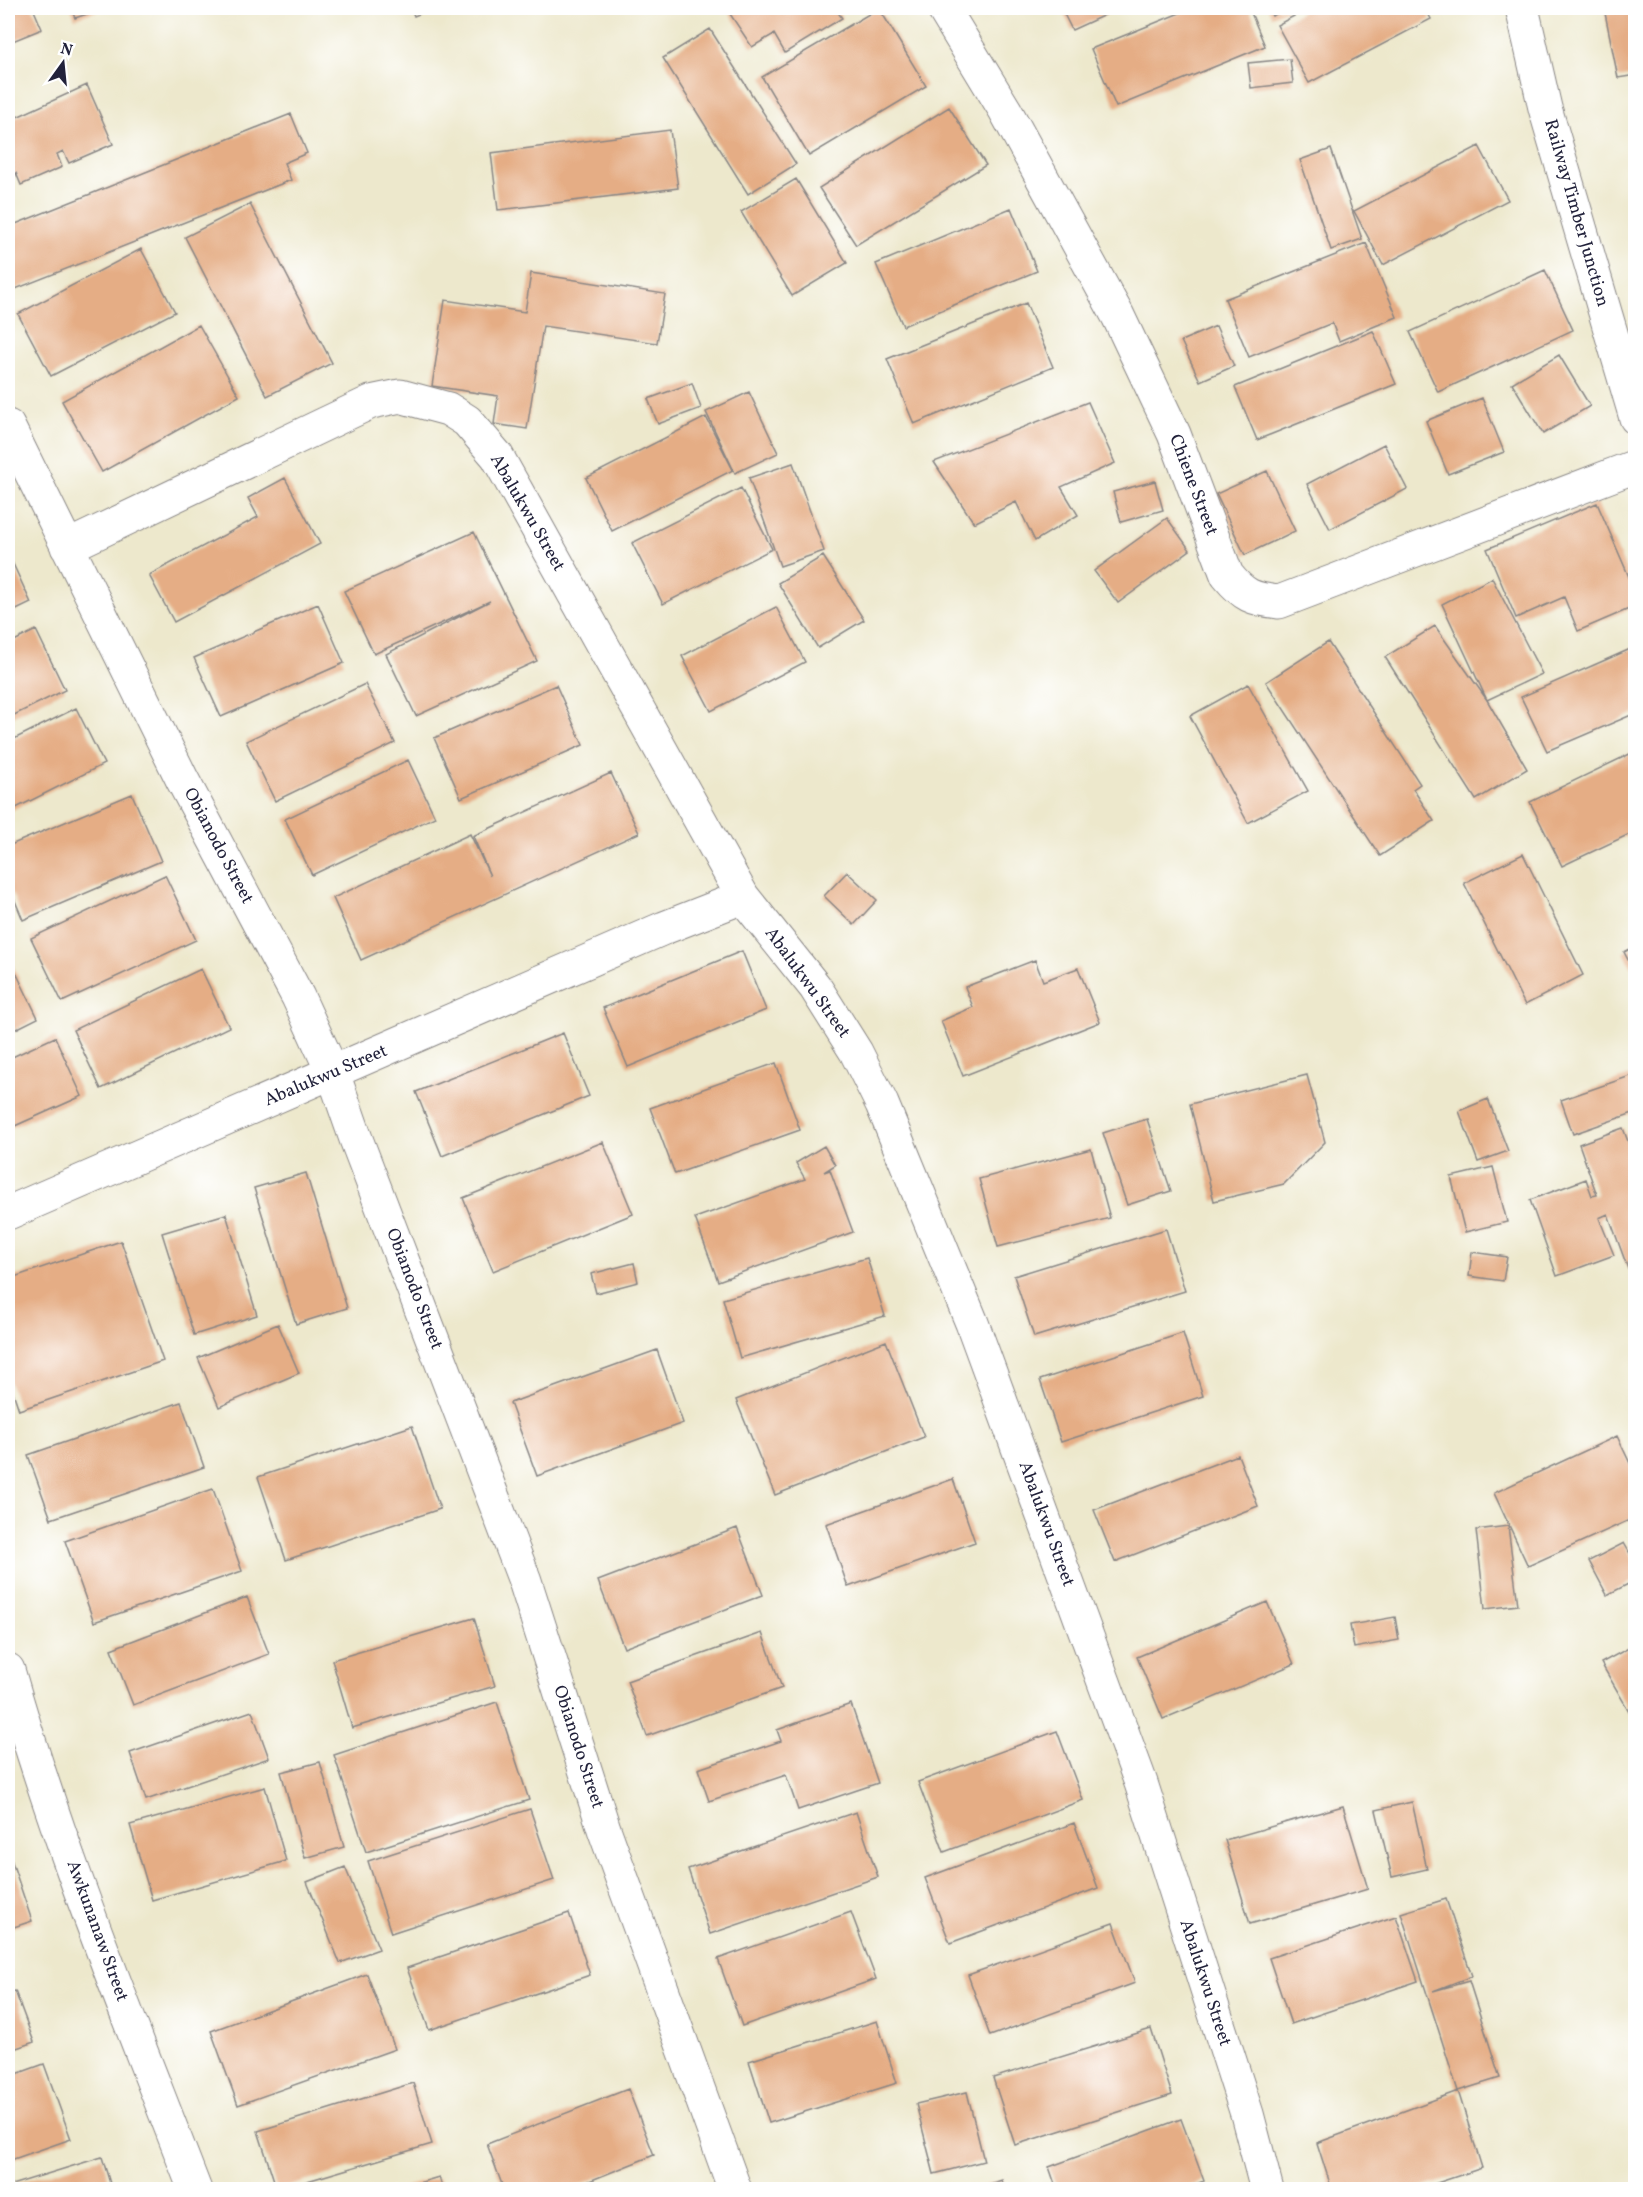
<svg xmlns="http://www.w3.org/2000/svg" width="1643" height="2197" font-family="Vollkorn,serif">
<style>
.building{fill:#e5ad85}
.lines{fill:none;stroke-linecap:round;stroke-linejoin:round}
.minor-casing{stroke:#888584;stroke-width:35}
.minor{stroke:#fff;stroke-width:33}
.labels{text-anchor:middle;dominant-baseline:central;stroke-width:4.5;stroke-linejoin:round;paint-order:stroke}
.street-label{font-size:18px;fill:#22223b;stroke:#fff}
</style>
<rect width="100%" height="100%" fill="#fff"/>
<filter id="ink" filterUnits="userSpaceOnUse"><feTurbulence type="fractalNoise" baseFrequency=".0167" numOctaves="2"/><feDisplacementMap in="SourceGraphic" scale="12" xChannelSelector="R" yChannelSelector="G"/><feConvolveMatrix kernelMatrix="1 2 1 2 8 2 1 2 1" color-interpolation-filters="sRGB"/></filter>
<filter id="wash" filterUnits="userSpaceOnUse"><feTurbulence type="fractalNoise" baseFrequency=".008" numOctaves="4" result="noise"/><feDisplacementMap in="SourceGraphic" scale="24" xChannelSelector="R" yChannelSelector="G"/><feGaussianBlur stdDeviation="1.35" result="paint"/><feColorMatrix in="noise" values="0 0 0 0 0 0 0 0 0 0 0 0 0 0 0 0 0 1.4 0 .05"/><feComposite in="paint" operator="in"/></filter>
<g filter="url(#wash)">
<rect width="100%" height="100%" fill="#ede8cc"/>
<g id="blocks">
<path class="building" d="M8,8h25l9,21 -34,14z
M71,8h34l-30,10z
M411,8h23l-20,8z
M726,8h109l7,10 -57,35 -11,-19 -22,13z
M879,8l47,78 -117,70 -47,-79z
M1061,8h59l-48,22z
M1192,8h57l16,38 -149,61 -25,-58z
M1268,8h22l-18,8z
M1309,8h116l6,11 -122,64 -32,-58z
M1636,8v67l-18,3 -13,-65z
M710,29l86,135 -48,30 -85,-136z
M1290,59l3,24 -42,5 -3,-25z
M87,85l26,59 -44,19 -6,-12 -6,3 5,13 -41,18 -5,-12 -8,3v-55z
M949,107l37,58 -130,80 -37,-57z
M291,114l16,39 -23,10 7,17 -283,112v-65z
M670,130l8,58 -180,22 -7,-57z
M1479,146l29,54 -125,65 -29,-54z
M1331,149l31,90 -31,11 -31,-90z
M796,179l51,84 -55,33 -51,-84z
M250,204l82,159 -65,33 -82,-159z
M1011,208l26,63 -134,55 -27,-62z
M1366,243l31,74 -58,24 -7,-18 -83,34 -24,-58z
M141,249l34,63 -124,64 -33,-62z
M1545,270l28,60 -135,62 -28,-60z
M531,273l134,21 -8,49 -114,-17 -16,103 -33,-5 4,-28 -66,-10 13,-86 80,12z
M1026,303l27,64 -139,57 -27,-65z
M199,325l40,71 -137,76 -40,-71z
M1216,326l18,40 -34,15 -19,-40z
M1373,331l23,53 -139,56 -22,-53z
M1559,355l31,51 -47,28 -31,-51z
M692,383l9,25 -43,16 -10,-25z
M749,392l29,61 -43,20 -29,-61z
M1482,398l22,54 -56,22 -22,-53z
M1088,402l27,61 -54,24 17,28 -43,26 -19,-39 -42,21 -40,-61z
M706,417l27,53 -121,61 -26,-53z
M1384,444l23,45 -77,40 -23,-45z
M793,463l31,88 -44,15 -31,-88z
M1267,471l28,60 -50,24 -29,-61z
M285,478l35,66 -146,78 -25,-47 109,-58 -10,-19z
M1155,481l8,29 -42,12 -8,-30z
M741,488l31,61 -109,55 -31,-61z
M1597,503l39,90v13l-58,25 -14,-34 -48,21 -29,-69z
M1167,518l23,32 -72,53 -24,-32z
M474,532l63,129 -121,55 -30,-62 104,-53 -116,53 -30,-63z
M8,553l23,50 -23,11z
M823,556l41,64 -46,28 -40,-65z
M1492,578l50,96 -55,26 -45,-96z
M318,604l26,59 -123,54 -27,-59z
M776,607l29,55 -94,49 -29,-55z
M1435,626l52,74 40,69 -51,31 -91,-143z
M36,630l29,60 -57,28v-74z
M1328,642l92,142 -7,5 21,32 -54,35 -114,-174z
M1635,647l1,66 -89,38 -26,-54z
M365,684l30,59 -120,58 -29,-60z
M1248,684l60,107 -60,32 -58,-107z
M556,685l27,60 -122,53 -27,-60z
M76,708l28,56 -96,48v-70z
M1636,751v80l-74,35 -32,-64z
M408,760l27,57 -123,58 -27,-56z
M611,773l28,60 -278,127 -28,-62 137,-64 20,42 -17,-40z
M132,794l29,67 -138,59 -15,-36v-38z
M1523,854l60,121 -58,30 -61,-122z
M847,872l30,28 -23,25 -30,-29z
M165,875l31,65 -134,62 -31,-64z
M1636,946v29l-12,-23z
M742,951l24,59 -138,57 -25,-59z
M8,956l30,62 -30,15z
M1035,960l8,21 35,-13 22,54 -137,54 -22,-55 32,-14 -8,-20z
M201,969l28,58 -128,62 -28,-59z
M563,1033l26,63 -147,60 -26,-64z
M55,1037l27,59 -74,33v-70z
M776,1063l24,67 -125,44 -25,-66z
M1636,1074v38l-63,22 -12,-34z
M1307,1075l18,67 -41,42 -70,17 -24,-97z
M1488,1099l20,52 -30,11 -19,-51z
M1147,1119l24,72 -44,14 -24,-72z
M1623,1128l13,35v103l-8,3 -20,-55 -9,4 15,37 -57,21 -27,-76 56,-21 6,17 5,-1 -18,-51z
M603,1142l30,72 -140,57 -30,-73z
M824,1146l11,19 -11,7 6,-2 23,62 -135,49 -23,-63 110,-39 -9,-16z
M1091,1149l19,69 -112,29 -19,-68z
M1493,1167l14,55 -42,10 -14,-55z
M306,1173l41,135 -51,16 -42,-136z
M226,1214l31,101 -63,20 -32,-102z
M1166,1229l19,62 -151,46 -20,-61z
M121,1241l42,120 -144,49 -11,-33v-98z
M1472,1252l35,5 -4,24 -34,-5z
M867,1258l18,58 -145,42 -17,-59z
M634,1263l4,19 -42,11 -5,-19z
M278,1324l21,49 -80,34 -21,-49z
M1183,1333l20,63 -142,46 -21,-62z
M886,1341l38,96 -149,58 -39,-95z
M657,1350l26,73 -146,53 -27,-73z
M181,1402l23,65 -153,52 -23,-64z
M412,1426l28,83 -154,51 -28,-83z
M1617,1436l19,40v41l-108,49 -34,-73z
M1238,1455l20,51 -143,56 -21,-52z
M953,1479l22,63 -127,45 -22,-63z
M213,1489l29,82 -148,51 -29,-81z
M1508,1526l10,79 -33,4 -9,-79z
M737,1528l26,67 -139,53 -26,-67z
M1624,1543l12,21v16l-29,15 -18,-34z
M247,1597l22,57 -136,51 -22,-56z
M1267,1602l27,62 -131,55 -26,-62z
M1395,1617l4,23 -45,8 -4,-23z
M474,1618l21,68 -143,42 -20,-68z
M762,1633l20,55 -135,48 -20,-55z
M1636,1644v72l-3,2 -32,-55z
M497,1702l32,98 -163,52 -32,-97z
M851,1704l27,79 -80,27 -12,-35 -77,26 -11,-32 83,-28 -4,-11z
M252,1711l17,47 -123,42 -16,-47z
M1057,1731l26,69 -139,52 -26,-70z
M320,1762l24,85 -39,11 -24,-86z
M265,1787l21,74 -134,39 -22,-75z
M1412,1802l15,67 -35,8 -16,-67z
M1343,1806l25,83 -118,35 -25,-84z
M530,1809l24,71 -163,53 -23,-72z
M856,1812l22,65 -168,57 -22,-65z
M1074,1823l24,65 -148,55 -25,-65z
M8,1850l24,71 -24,8z
M345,1867l34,82 -39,14 -33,-81z
M1446,1899l26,77 -39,15 36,-10 31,97 -42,13 -57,-178z
M851,1912l25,67 -134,47 -24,-67z
M569,1913l21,62 -161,55 -22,-62z
M1396,1916l22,65 -127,43 -22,-66z
M1113,1923l22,60 -145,53 -22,-61z
M367,1974l28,75 -157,56 -27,-74z
M15,1991l19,51 -26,9v-57z
M877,2021l20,62 -128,40 -20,-62z
M1151,2029l21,66 -157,50 -22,-67z
M44,2064l27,75 -63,22v-84z
M413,2083l19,61 -155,46 -19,-59z
M628,2089l26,66 -87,35h-63l-17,-46z
M1458,2091l24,77 -66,22h-84l-15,-47z
M967,2092l17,69 -50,13 -18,-70z
M1181,2119l23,62 -24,9h-123l-8,-23z
M102,2157l10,33h-104v-4z
M439,2177l4,13h-45v-1z
M1002,2180l3,10h-30l-1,-1z"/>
</g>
</g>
<g filter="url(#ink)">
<use href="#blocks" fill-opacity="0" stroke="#888584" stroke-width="1.5"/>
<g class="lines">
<defs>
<path id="minor" d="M943,8l62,102 113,206 56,118 53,141c17,21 25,24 52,27l357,-136
M1522,8l23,100 91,310
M8,426l174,353 116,218 35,76 23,66 169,442 79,248 131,361
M67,547l304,-145 29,-6 48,13 19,12 30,35 246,441
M8,1213l656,-285 79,-31 72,90 41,65 26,52 90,219 169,460 106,331 20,76
M8,1670c50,177 121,348 187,520"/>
</defs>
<use href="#minor" class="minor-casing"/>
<use href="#minor" class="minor"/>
</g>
</g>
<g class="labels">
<g class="street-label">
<text transform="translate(1576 213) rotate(74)">Railway Timber Junction</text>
<text transform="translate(1193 485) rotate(69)">Chiene Street</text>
<text transform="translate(527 513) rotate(60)">Abalukwu Street</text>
<text transform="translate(218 846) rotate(62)">Obianodo Street</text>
<text transform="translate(807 983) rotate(54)">Abalukwu Street</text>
<text transform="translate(326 1076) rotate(-23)">Abalukwu Street</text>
<text transform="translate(414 1289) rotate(69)">Obianodo Street</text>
<text transform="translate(1046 1524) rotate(70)">Abalukwu Street</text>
<text transform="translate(578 1747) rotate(72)">Obianodo Street</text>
<text transform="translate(97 1931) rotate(70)">Awkunanaw Street</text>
<text transform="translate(1205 1983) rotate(72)">Abalukwu Street</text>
</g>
</g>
<rect width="1643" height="2197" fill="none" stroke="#fff" stroke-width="30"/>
<g transform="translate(63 63) rotate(15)" stroke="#ffffff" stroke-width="4.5" paint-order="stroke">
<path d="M0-4.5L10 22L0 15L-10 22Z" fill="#22223b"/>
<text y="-9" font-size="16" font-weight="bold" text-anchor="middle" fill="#22223b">N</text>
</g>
</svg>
